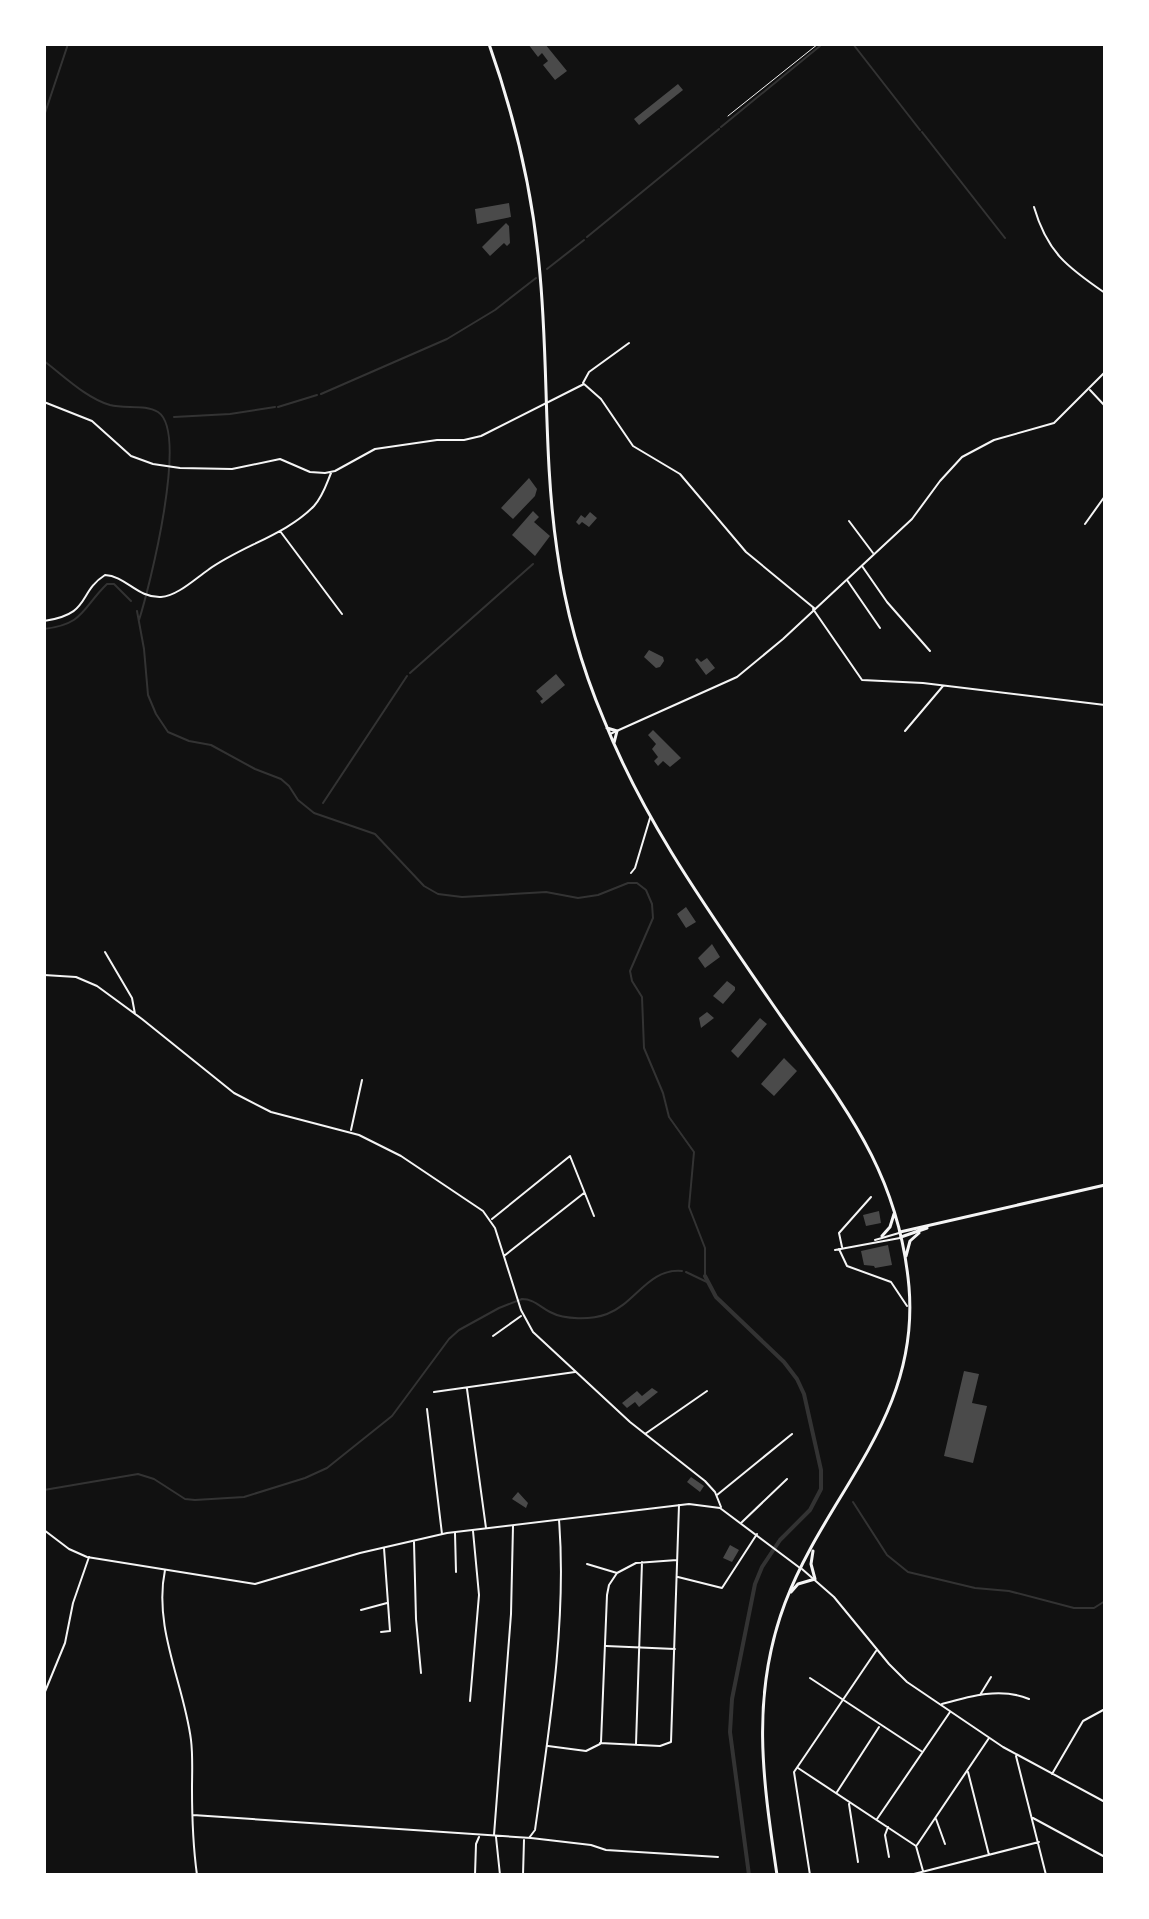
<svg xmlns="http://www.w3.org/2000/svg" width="1149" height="1919" font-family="'Golos Text',sans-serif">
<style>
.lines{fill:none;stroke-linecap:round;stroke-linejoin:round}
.stream{stroke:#333;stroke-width:2}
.canal{stroke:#333;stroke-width:4}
.building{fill:#4a4a4a}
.path{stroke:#f5f5f5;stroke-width:1}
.minor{stroke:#f5f5f5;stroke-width:2}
.tertiary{stroke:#f5f5f5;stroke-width:2}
.secondary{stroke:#f5f5f5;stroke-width:3}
.primary{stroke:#f5f5f5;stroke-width:3}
</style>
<rect width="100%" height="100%" fill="#111"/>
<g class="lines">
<path class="stream" d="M853,44l67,86
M44,116l24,-72
M721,127l99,-81
M922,132l83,106
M587,237l132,-108
M547,269l37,-29
M44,361c20,15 42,37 66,44 15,4 35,-1 48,7 31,20 -9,177 -19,208
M321,394l126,-55 48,-29 41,-32
M278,407l39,-12
M174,417l56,-3 45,-7
M137,611l7,38 4,46 8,19 12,18 21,9 22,4 44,24 26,10 8,7 9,14 16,13 61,21 49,52 14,8 24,3 84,-5 32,6 20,-3 30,-12h9l9,7 6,14 1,14 -23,53 2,10 10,16 2,51 19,45 6,24 25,35 -5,55 16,41v28
M44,629c41,-5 38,-21 63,-45h7l17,17
M410,673l123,-109
M323,803l84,-127
M686,1272l23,11
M44,1490l94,-16 16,5 31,20 10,1 49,-3 61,-19 22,-10 65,-52 57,-77 10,-9 40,-22 23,-9c12,0 18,8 28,13 15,8 41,8 57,2 29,-11 41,-46 75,-43
M853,1502l34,53 21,17 67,16 34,3 65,17h20l11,-7"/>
<path class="canal" d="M705,1276l11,21 68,65 13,17 7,15 17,76v19l-11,21 -30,30 -18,27 -7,17 -23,115 -2,33 19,143"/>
</g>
<path class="building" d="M528,44h17l22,27 -12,9 -12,-15 5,-4 -6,-8 -4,4z
M678,84l5,6 -44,35 -5,-6z
M509,203l2,14 -34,7 -2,-15z
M506,223l3,3 1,17 -3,3 -3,-3 -14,13 -8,-9z
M529,478l8,11 -2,7 -22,23 -12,-11z
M533,511l6,6 -5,5 16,14 -15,20 -23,-21z
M590,512l7,6 -8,9 -7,-5 -3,3 -3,-3 5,-7 4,3z
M649,650l14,7 1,4 -4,6 -4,1 -12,-11z
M697,658l4,4 6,-4 8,10 -9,7 -11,-15z
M556,674l9,11 -23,19 -2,-3 3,-2 -7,-8z
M653,730l28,28 -11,9 -7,-6 -5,5 -4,-5 4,-4 -6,-8 4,-5 -8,-9z
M686,907l10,15 -10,6 -9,-14z
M712,944l8,13 -15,11 -7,-10z
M727,981l8,6v3l-12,14 -10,-8z
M707,1012l7,6 -13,10 -2,-10z
M760,1018l7,6 -29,34 -7,-7z
M784,1058l13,13 -23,25 -13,-12z
M879,1211l2,12 -15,3 -3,-11z
M888,1245l4,20 -17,3 -1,-2 -10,-1 -3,-14z
M964,1371l15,3 -7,29 15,3 -14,57 -29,-7z
M652,1388l6,4 -19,15 -4,-5 -8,6 -5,-5 15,-12 5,5z
M691,1477l13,9 -4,6 -13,-10z
M518,1492l10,11 -2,5 -14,-9z
M730,1545l9,5 -7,12 -9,-4z"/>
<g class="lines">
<path class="path" d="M728,116l90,-72"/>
<path class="minor" d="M1034,207c13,45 33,60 71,86
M583,383l6,-11 40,-29
M1090,390l15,16
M44,402l48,19 39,35 22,8 27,4 52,1 48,-10 30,13 15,1 10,-2 40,-22 62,-9h27l17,-4 103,-52 17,15 32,47 47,28 66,78 68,56
M849,521l24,32
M1085,524l20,-28
M280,531l62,83
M1104,534l1,-2
M862,566l25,36 43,49
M847,580l33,48
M813,609l49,71 61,3 182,22
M44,621c48,-7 33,-28 61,-46 21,1 32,23 56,22 16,-1 34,-18 47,-27 33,-24 78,-35 106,-64 9,-10 12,-21 17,-33
M905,731l38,-45
M631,873l4,-5 15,-50
M105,952l27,46 3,16
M44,975l32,2 21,9 45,33 92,74 37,19 88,23 42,21 82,55 12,17 26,82 12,22 97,90 75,59 10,11 6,15
M351,1130l11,-50
M492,1219l78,-63 24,60
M875,1240l24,-7
M842,1247l-3,-14 32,-36
M839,1249l8,17 44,16 16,24
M835,1250l65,-12
M504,1256l80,-63
M493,1336l28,-20
M467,1389l19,139
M434,1392l141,-20
M427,1409l15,125
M645,1434l62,-43
M717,1495l75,-61
M741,1523l46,-44
M455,1533l1,39
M414,1542l2,77 5,54
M587,1564l30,9 19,-10 41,-3
M802,1569l32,28 55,67 18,18 96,65 102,55
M165,1570c-12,58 19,114 26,170 2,16 1,33 1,49 0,29 1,57 5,86
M678,1577l44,11 35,-54
M361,1610l26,-7
M381,1632l9,-1 -6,-83
M606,1646l69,3
M810,1678l111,73
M44,1694l21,-51 8,-40 16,-46
M980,1695l11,-18
M470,1701l9,-106 -6,-64
M942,1704c28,-8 59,-17 87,-5
M601,1742l6,-147 2,-10 8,-12
M600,1743l60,3 11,-4 8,-237
M636,1744l6,-182
M548,1746l38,5 14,-7
M1016,1756l30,119
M798,1768l118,78 7,25
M968,1772l21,83
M1052,1774l31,-53 22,-12
M837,1792l42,-65
M849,1804l9,58
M193,1815l338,23 60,7 15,5 112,7
M1033,1818l72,39
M877,1819l73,-107
M936,1819l9,25
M888,1827l-3,8 4,22
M494,1835l17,-221 2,-88
M496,1837l4,38
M529,1838l6,-8c14,-99 32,-210 24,-310
M917,1845l72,-107
M475,1875l1,-31 3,-7
M523,1875l1,-35
M810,1875l-16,-103 82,-121
M910,1875l129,-33"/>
<path class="tertiary" d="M610,734l127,-57 46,-38 129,-120 28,-38 22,-24 32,-17 60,-17 51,-51
M44,1530l25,19 18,8 168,27 105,-31 87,-20 242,-29 31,4 80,60"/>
<path class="secondary" d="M900,1232l205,-47
M901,1237l26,-9"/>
<path class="primary" d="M489,44c25,71 43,145 50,220 10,95 4,191 18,286 8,58 24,116 47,170 40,101 104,190 165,279 67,98 129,165 140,288 11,131 -82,205 -124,316 -35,93 -22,177 -8,272
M607,728l10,3 -3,12
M882,1236l8,-9 4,-13
M906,1256l4,-15 9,-8
M791,1592l7,-8 17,-5 -4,-15 2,-13"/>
</g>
<rect width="1149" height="1919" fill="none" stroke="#ffffff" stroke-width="92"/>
</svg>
